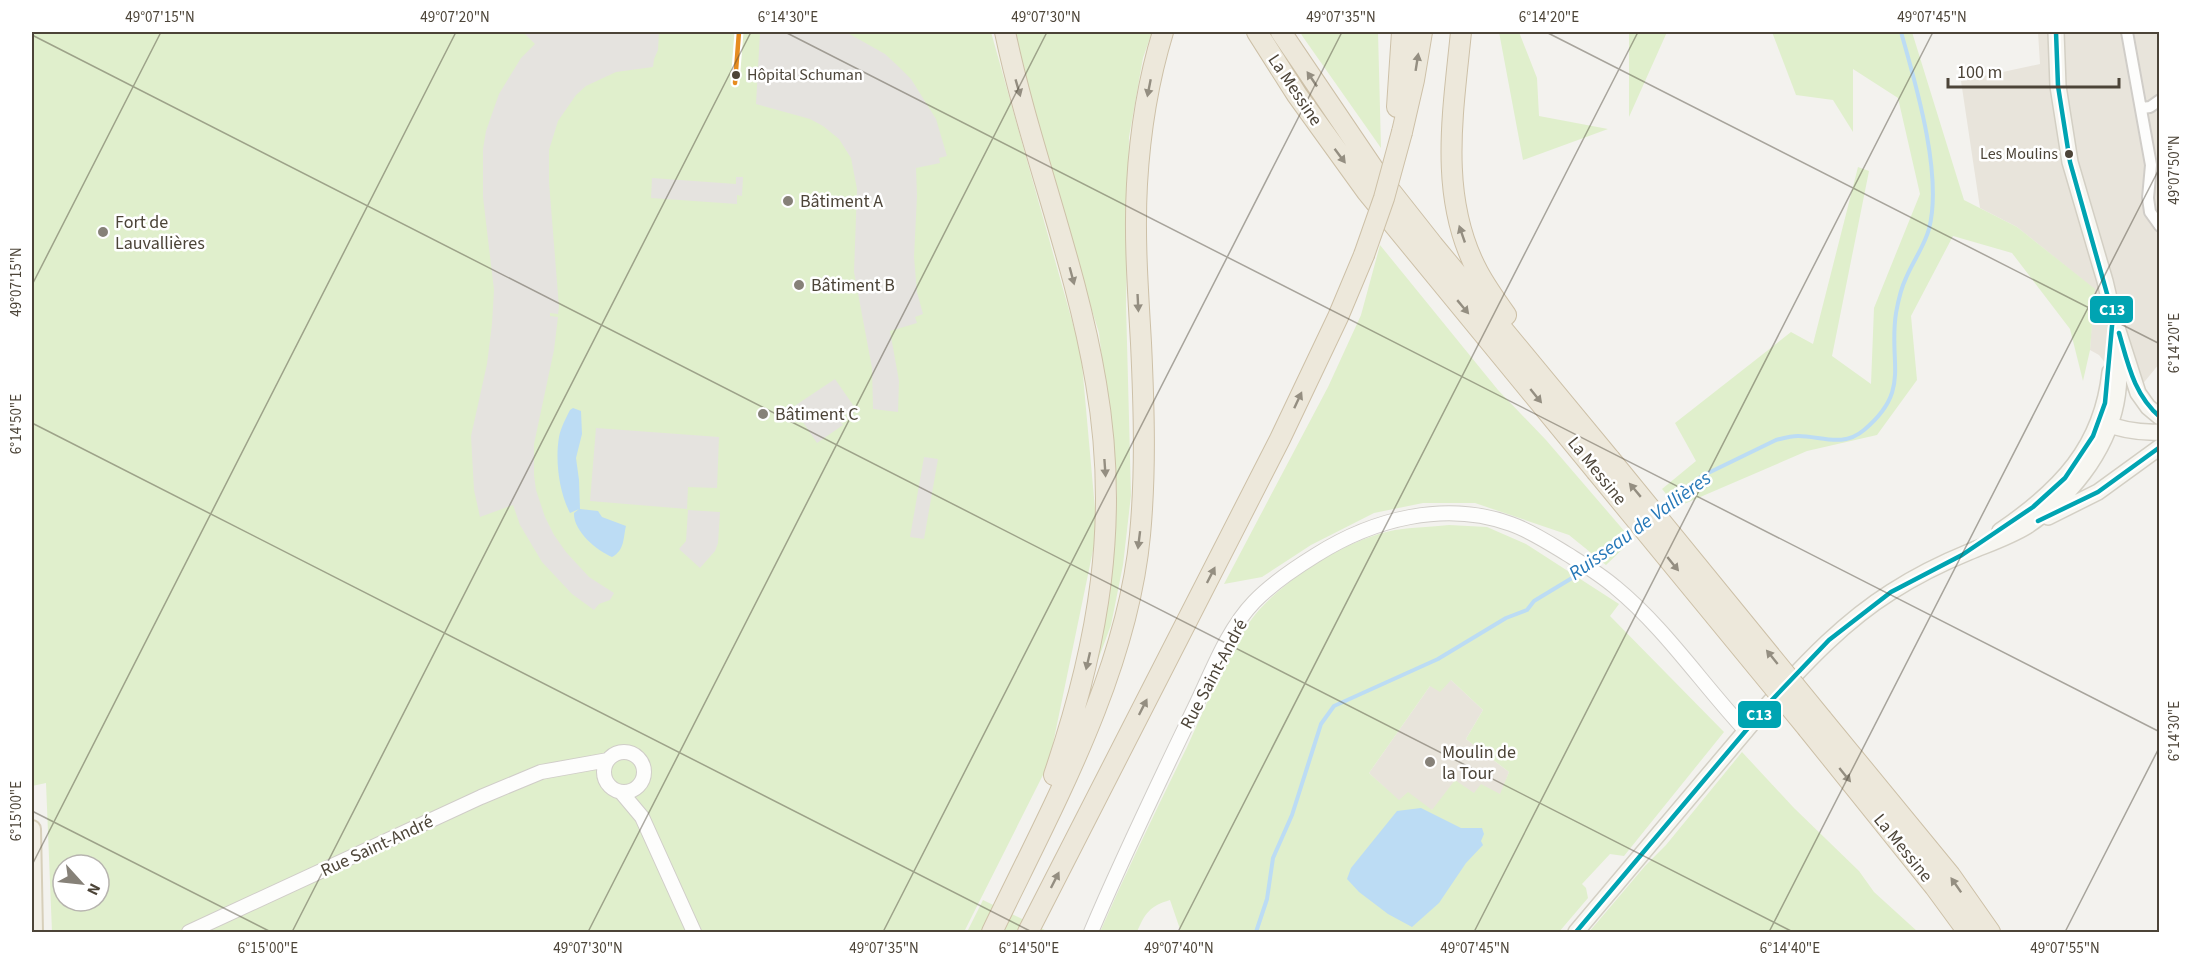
<svg xmlns="http://www.w3.org/2000/svg" width="2191" height="964" font-family="'Source Sans 3',sans-serif">
<style>
.residential{fill:#e8e4db}
.green{fill:#e0efcc;fill-rule:evenodd}
.parking{fill:#e5e3df}
.water{fill:#bcdcf4}
.lines{fill:none;stroke-linecap:round;stroke-linejoin:round}
.stream{stroke:#bcdcf4;stroke-width:4}
.minor-casing{stroke:#d0cdc8;stroke-width:14}
.tertiary-casing{stroke:#d0cdc8;stroke-width:16}
.secondary-casing{stroke:#d3cfc4;stroke-width:18}
.primary-casing{stroke:#d7cfba;stroke-width:20}
.motorway-casing{stroke:#cdc0a7;stroke-width:22}
.minor{stroke:#fdfdfc;stroke-width:10}
.tertiary{stroke:#fdfdfc;stroke-width:14}
.secondary{stroke:#f7f6f1;stroke-width:15}
.primary{stroke:#f2efe6;stroke-width:16}
.motorway{stroke:#ede8db;stroke-width:20}
.motorway-bridge-casing{stroke:#cdc0a7;stroke-width:22;stroke-linecap:butt}
.motorway-bridge{stroke:#ede8db;stroke-width:20}
.bus-1-casing{stroke:#fff;stroke-width:9}
.bus-2-casing{stroke:#fff;stroke-width:9}
.bus-1{stroke:#00a4b2;stroke-width:4.5}
.bus-2{stroke:#e68c20;stroke-width:4.5}
.oneway{fill:#948e81}
.ticks{fill:none;stroke:#4c4438;stroke-width:1.5;stroke-opacity:0.45}
.bus-dot{fill:#4c4438;stroke:#fff;stroke-width:2}
.poi-dot{fill:#868178;stroke:#fff;stroke-width:2}
.labels{text-anchor:middle;dominant-baseline:central;stroke-width:5;stroke-linejoin:round;paint-order:stroke}
.bus-label{font-size:16px;fill:#4c4438;stroke:#fff;text-anchor:start}
.street-label{font-size:18px;fill:#4c4438;stroke:#fff}
.poi-label{font-size:18px;fill:#4c4438;stroke:#fff;text-anchor:start}
.water-label{font-size:20px;font-style:italic;fill:#2678b8;stroke:#fff}
.line-badge{stroke:#fff;stroke-width:2}
.badge-label{font-size:16px;text-anchor:middle;font-weight:bold;fill:#fff}
.neatline{fill:none;stroke:#4c4438;stroke-width:2}
.ticks-label{font-size:15px;text-anchor:middle;fill:#4c4438}
</style>
<rect width="100%" height="100%" fill="#f3f2ee"/>
<path class="residential" d="M2038,32h121v332l-27,33 -33,-42 -9,-5 4,-61 -77,-62 -37,-19 -19,-127 79,-17z
M1451,680l32,30 -17,29 43,33 -8,22 -27,-1 -42,17 -33,-9 -30,-28 61,-87z"/>
<path class="green" d="M32,32h959l90,321 16,178 -48,232 -85,169h-912l-6,-149 -14,3zM63,865h36v36h-36z
M1012,32h140l-9,26 -14,79 -3,167 5,191 -8,70 -12,60 -16,43 22,-176 -18,-159 -72,-232z
M1300,32h78l3,116 -78,-111z
M1499,32h20l18,46 2,38 69,13 -85,31z
M1629,32h38l-38,85z
M1772,32h140l52,168 53,27 78,62 -5,61 -7,31 -13,-52 -58,-76 -59,-17 -42,80 6,64 -40,55 -70,16 -130,56 -15,-18 34,-28 -21,-38 116,-91 22,12 45,-177 11,4 -37,185 39,28 3,-76 46,-114 -22,-96 -45,-29v63l-20,-32 -37,-5z
M1380,245l118,145 48,50 86,100 -26,25 -37,-30 -94,-32h-52l-49,10 -63,32 -49,32 -38,7 104,-197 33,-72z
M1449,525l38,2 39,17 93,60 -9,12 114,116 -100,124 -14,-2 -28,30 4,4 2,10 -29,34h-378l-11,-32c-20,6 -25,13 -33,32h-37c27,-62 57,-124 87,-185 19,-40 43,-104 72,-137 32,-35 89,-71 136,-80 18,-3 36,-3 54,-5zM1451,680l32,30 -17,29 43,33 -9,22 -19,-10 -7,9 -19,-13 -23,30 -24,-18 -9,8 -30,-27 61,-87 10,6z
M1742,752l52,56 65,63 15,21 44,40h-329l56,-66 21,-21z
M983,900l66,32h-82z"/>
<path class="parking" d="M523,32h136l-1,18 -4,9 -1,8 -37,5 -30,14 -10,9 -18,26 -9,29v32l10,125 -1,7 -8,-1v3l8,1 -4,33 -20,94v31l2,15 9,27 9,18 12,17 23,25 25,16 -4,7 -11,4 -5,6 -22,-16 -30,-32 -22,-37 -7,-20 -33,12 -6,-27 -3,-54 16,-72 5,-40 2,-34 -11,-93v-48l3,-18 13,-37 22,-36 14,-14z
M760,32h86l39,22 14,13 12,12 25,40 11,37 -8,2 1,5 -24,5 1,28 -3,61 3,35 6,22 -8,3 2,6 -27,8 9,50 -1,31 -25,-3 -1,-41 -18,-96 3,-83 -6,-31 -12,-19 -16,-13 -13,-7 -54,-15z
M736,177h7l-1,19 -5,-1v9l-86,-6 1,-20 84,6z
M835,379l18,26 -13,16 3,4 -26,18 -24,-36z
M596,428l123,9 -2,51 -29,-1 -1,22 -97,-8z
M924,457l14,2 -14,80 -14,-2z
M688,510l32,2 -2,31 -3,8 -15,17 -21,-19 7,-8z"/>
<path class="water" d="M573,408l8,3 1,23 -6,24 3,22 1,29 18,2 4,6 24,9c-3,12 -1,24 -14,31 -15,-6 -39,-26 -38,-44l5,-4 -9,4c-11,-21 -15,-53 -11,-76 2,-10 7,-19 11,-27z
M1421,808l40,20h21l2,6 -3,7 2,4 -17,18 -27,40 -27,24 -24,-13 -29,-22 -12,-13 4,-11 46,-57z"/>
<g class="lines">
<path class="stream" d="M1659,508l43,-32 74,-36c8,-2 14,-4 22,-4 23,0 45,12 66,-6 48,-40 24,-66 32,-117 2,-11 5,-25 10,-35 7,-17 18,-31 23,-49 14,-54 -13,-144 -28,-197
M1256,932l11,-33 6,-41 19,-43 29,-91 13,-18 104,-47 68,-41 21,-8 7,-9 43,-26 25,-24 31,-24"/>
<defs>
<path id="minor" d="M2127,32l24,133 -3,33 2,14 10,14
M2142,108l8,-1 10,-7"/>
<path id="tertiary" d="M604 772a20 20 0 1 1 40 0a20 20 0 1 1-40 0Z
M621,792l21,25 52,115
M189,932l292,-135 60,-25 67,-12
M1091,932c32,-76 68,-150 104,-225 17,-35 32,-77 59,-105 18,-19 41,-34 62,-47 57,-36 129,-55 195,-31 20,7 38,19 56,30 16,10 33,20 48,33 50,41 87,97 131,144"/>
<path id="secondary" d="M2056,32l2,54 12,76 35,119 8,34 25,78 10,14 12,10
M2102,422c19,8 37,11 58,10
M2048,517l50,-25 62,-45
M2000,531c60,-41 102,-84 110,-159
M1576,932l194,-230c37,-41 75,-81 121,-110 25,-16 51,-29 78,-40 19,-8 40,-15 58,-26 42,-27 79,-73 89,-123 5,-25 3,-52 1,-77"/>
<path id="primary" d="M32,829l2,103"/>
<path id="motorway" d="M1005,32c25,118 71,231 91,351 24,138 3,260 -42,392
M1257,32l40,63 70,97 229,279
M1281,32l96,142 56,71 177,214
M1461,32c-8,81 -23,165 17,240 8,15 18,29 28,43
M1397,107l5,-75
M1402,132l12,-52 8,-48
M1822,719l128,156 40,57
M1808,729l127,158 33,45
M992,932c59,-123 135,-258 148,-397 6,-64 4,-128 1,-192 -3,-53 -7,-106 -4,-159 3,-52 11,-103 26,-152
M1028,932l252,-493 58,-122 26,-62"/>
</defs>
<use href="#minor" class="minor-casing"/>
<use href="#tertiary" class="tertiary-casing"/>
<use href="#secondary" class="secondary-casing"/>
<use href="#primary" class="primary-casing"/>
<use href="#motorway" class="motorway-casing"/>
<use href="#minor" class="minor"/>
<use href="#tertiary" class="tertiary"/>
<use href="#secondary" class="secondary"/>
<use href="#primary" class="primary"/>
<use href="#motorway" class="motorway"/>
<defs>
<path id="motorway-bridge" d="M1364,255l20,-57 18,-66
M1610,459l212,260
M1596,471l212,258"/>
</defs>
<use href="#motorway-bridge" class="motorway-bridge-casing"/>
<use href="#motorway-bridge" class="motorway-bridge"/>
<defs>
<path id="bus-1" d="M2119,333c9,31 15,62 41,84
M2038,521l60,-29 62,-45
M1576,932l194,-230 59,-62 62,-48 71,-37 71,-48 32,-29 28,-42 12,-33 8,-88 -43,-153 -12,-76 -2,-54"/>
<path id="bus-2" d="M735,83l4,-51"/>
</defs>
<use href="#bus-1" class="bus-1-casing"/>
<use href="#bus-2" class="bus-2-casing"/>
<use href="#bus-1" class="bus-1"/>
<use href="#bus-2" class="bus-2"/>
</g>
<defs><path id="oneway-solid" d="M-6-.8H1V-3.2L6.5 0L1 3.2V.8H-6Z" transform="scale(1.5)"/></defs>
<g class="oneway">
<use href="#oneway-solid" transform="translate(1417 62) rotate(-81)"/>
<use href="#oneway-solid" transform="translate(1312 79) rotate(-124)"/>
<use href="#oneway-solid" transform="translate(1018 88) rotate(74)"/>
<use href="#oneway-solid" transform="translate(1149 88) rotate(101)"/>
<use href="#oneway-solid" transform="translate(1340 156) rotate(53)"/>
<use href="#oneway-solid" transform="translate(1462 234) rotate(-109)"/>
<use href="#oneway-solid" transform="translate(1072 276) rotate(75)"/>
<use href="#oneway-solid" transform="translate(1138 303) rotate(87)"/>
<use href="#oneway-solid" transform="translate(1463 307) rotate(50)"/>
<use href="#oneway-solid" transform="translate(1536 396) rotate(51)"/>
<use href="#oneway-solid" transform="translate(1298 400) rotate(-65)"/>
<use href="#oneway-solid" transform="translate(1105 468) rotate(86)"/>
<use href="#oneway-solid" transform="translate(1635 490) rotate(-130)"/>
<use href="#oneway-solid" transform="translate(1139 540) rotate(97)"/>
<use href="#oneway-solid" transform="translate(1673 564) rotate(51)"/>
<use href="#oneway-solid" transform="translate(1211 575) rotate(-63)"/>
<use href="#oneway-solid" transform="translate(1772 657) rotate(-129)"/>
<use href="#oneway-solid" transform="translate(1088 661) rotate(103)"/>
<use href="#oneway-solid" transform="translate(1143 707) rotate(-63)"/>
<use href="#oneway-solid" transform="translate(1845 775) rotate(51)"/>
<use href="#oneway-solid" transform="translate(1055 880) rotate(-63)"/>
<use href="#oneway-solid" transform="translate(1956 885) rotate(-125)"/>
</g>
<path class="ticks" d="M785,32l1375,700M1546,32l614,312M32,35l1761,897M32,285l129,-253M32,423l1000,509M32,811l239,121M32,865l424,-833M292,932l459,-900M588,932l459,-900M883,932l459,-900M1178,932l460,-900M1474,932l459,-900M1769,932l391,-765M2065,932l95,-186"/>
<g class="bus-dot">
<circle cx="736" cy="75" r="5"/>
<circle cx="2069" cy="154" r="5"/>
</g>
<g class="poi-dot">
<circle cx="788" cy="201" r="6"/>
<circle cx="103" cy="232" r="6"/>
<circle cx="799" cy="285" r="6"/>
<circle cx="763" cy="414" r="6"/>
<circle cx="1430" cy="762" r="6"/>
</g>
<g class="labels">
<g class="bus-label">
<text x="747" y="75">Hôpital Schuman</text>
<text x="2058" y="154" text-anchor="end">Les Moulins</text>
</g>
<g class="street-label">
<text transform="translate(1295 90) rotate(56)">La Messine</text>
<text transform="translate(1597 471) rotate(51)">La Messine</text>
<text transform="translate(1214 674) rotate(-62)">Rue Saint-André</text>
<text transform="translate(377 846) rotate(-25)">Rue Saint-André</text>
<text transform="translate(1903 848) rotate(51)">La Messine</text>
</g>
<g class="poi-label">
<text x="800" y="201">Bâtiment A</text>
<text x="115" y="222">Fort de<tspan x="115" dy="21">Lauvallières</tspan></text>
<text x="811" y="285">Bâtiment B</text>
<text x="775" y="414">Bâtiment C</text>
<text x="1442" y="752">Moulin de<tspan x="1442" dy="21">la Tour</tspan></text>
</g>
<g class="water-label">
<text transform="translate(1640 526) rotate(-36)">Ruisseau de Vallières</text>
</g>
</g>
<g class="line-badge">
<rect x="2089" y="295" width="45" height="29" rx="6" fill="#00a4b2"/>
<rect x="1737" y="700" width="45" height="29" rx="6" fill="#00a4b2"/>
</g>
<g class="badge-label">
<text x="2112" y="315">C13</text>
<text x="1759" y="720">C13</text>
</g>
<rect width="2191" height="964" fill="none" stroke="#ffffff" stroke-width="66"/>
<g transform="translate(81 883) rotate(117)"><circle r="28" fill="#ffffff" stroke="#b7b4af" stroke-width="1.5"/>
<path d="M0-4.5L10 22L0 15L-10 22Z" fill="#868178"/>
<text y="-9" font-size="16" font-weight="bold" text-anchor="middle" fill="#4c4438">N</text>
</g>
<path d="M1948 78v9h171v-9" fill="none" stroke="#4c4438" stroke-width="3"/>
<text x="1957" y="78" font-size="18" fill="#4c4438" stroke="#ffffff" stroke-width="4.5" paint-order="stroke">100 m</text>
<rect x="33" y="33" width="2125" height="898" class="neatline"/>
<g class="ticks-label">
<text x="160" y="22">49°07'15"N</text>
<text x="455" y="22">49°07'20"N</text>
<text x="788" y="22">6°14'30"E</text>
<text x="1046" y="22">49°07'30"N</text>
<text x="1341" y="22">49°07'35"N</text>
<text x="1549" y="22">6°14'20"E</text>
<text x="1932" y="22">49°07'45"N</text>
<text transform="translate(2174 170) rotate(-90)" y="5">49°07'50"N</text>
<text transform="translate(16 282) rotate(-90)" y="5">49°07'15"N</text>
<text transform="translate(2174 343) rotate(-90)" y="5">6°14'20"E</text>
<text transform="translate(16 424) rotate(-90)" y="5">6°14'50"E</text>
<text transform="translate(2174 731) rotate(-90)" y="5">6°14'30"E</text>
<text transform="translate(16 811) rotate(-90)" y="5">6°15'00"E</text>
<text x="268" y="953">6°15'00"E</text>
<text x="588" y="953">49°07'30"N</text>
<text x="884" y="953">49°07'35"N</text>
<text x="1029" y="953">6°14'50"E</text>
<text x="1179" y="953">49°07'40"N</text>
<text x="1475" y="953">49°07'45"N</text>
<text x="1790" y="953">6°14'40"E</text>
<text x="2065" y="953">49°07'55"N</text>
</g>
</svg>
